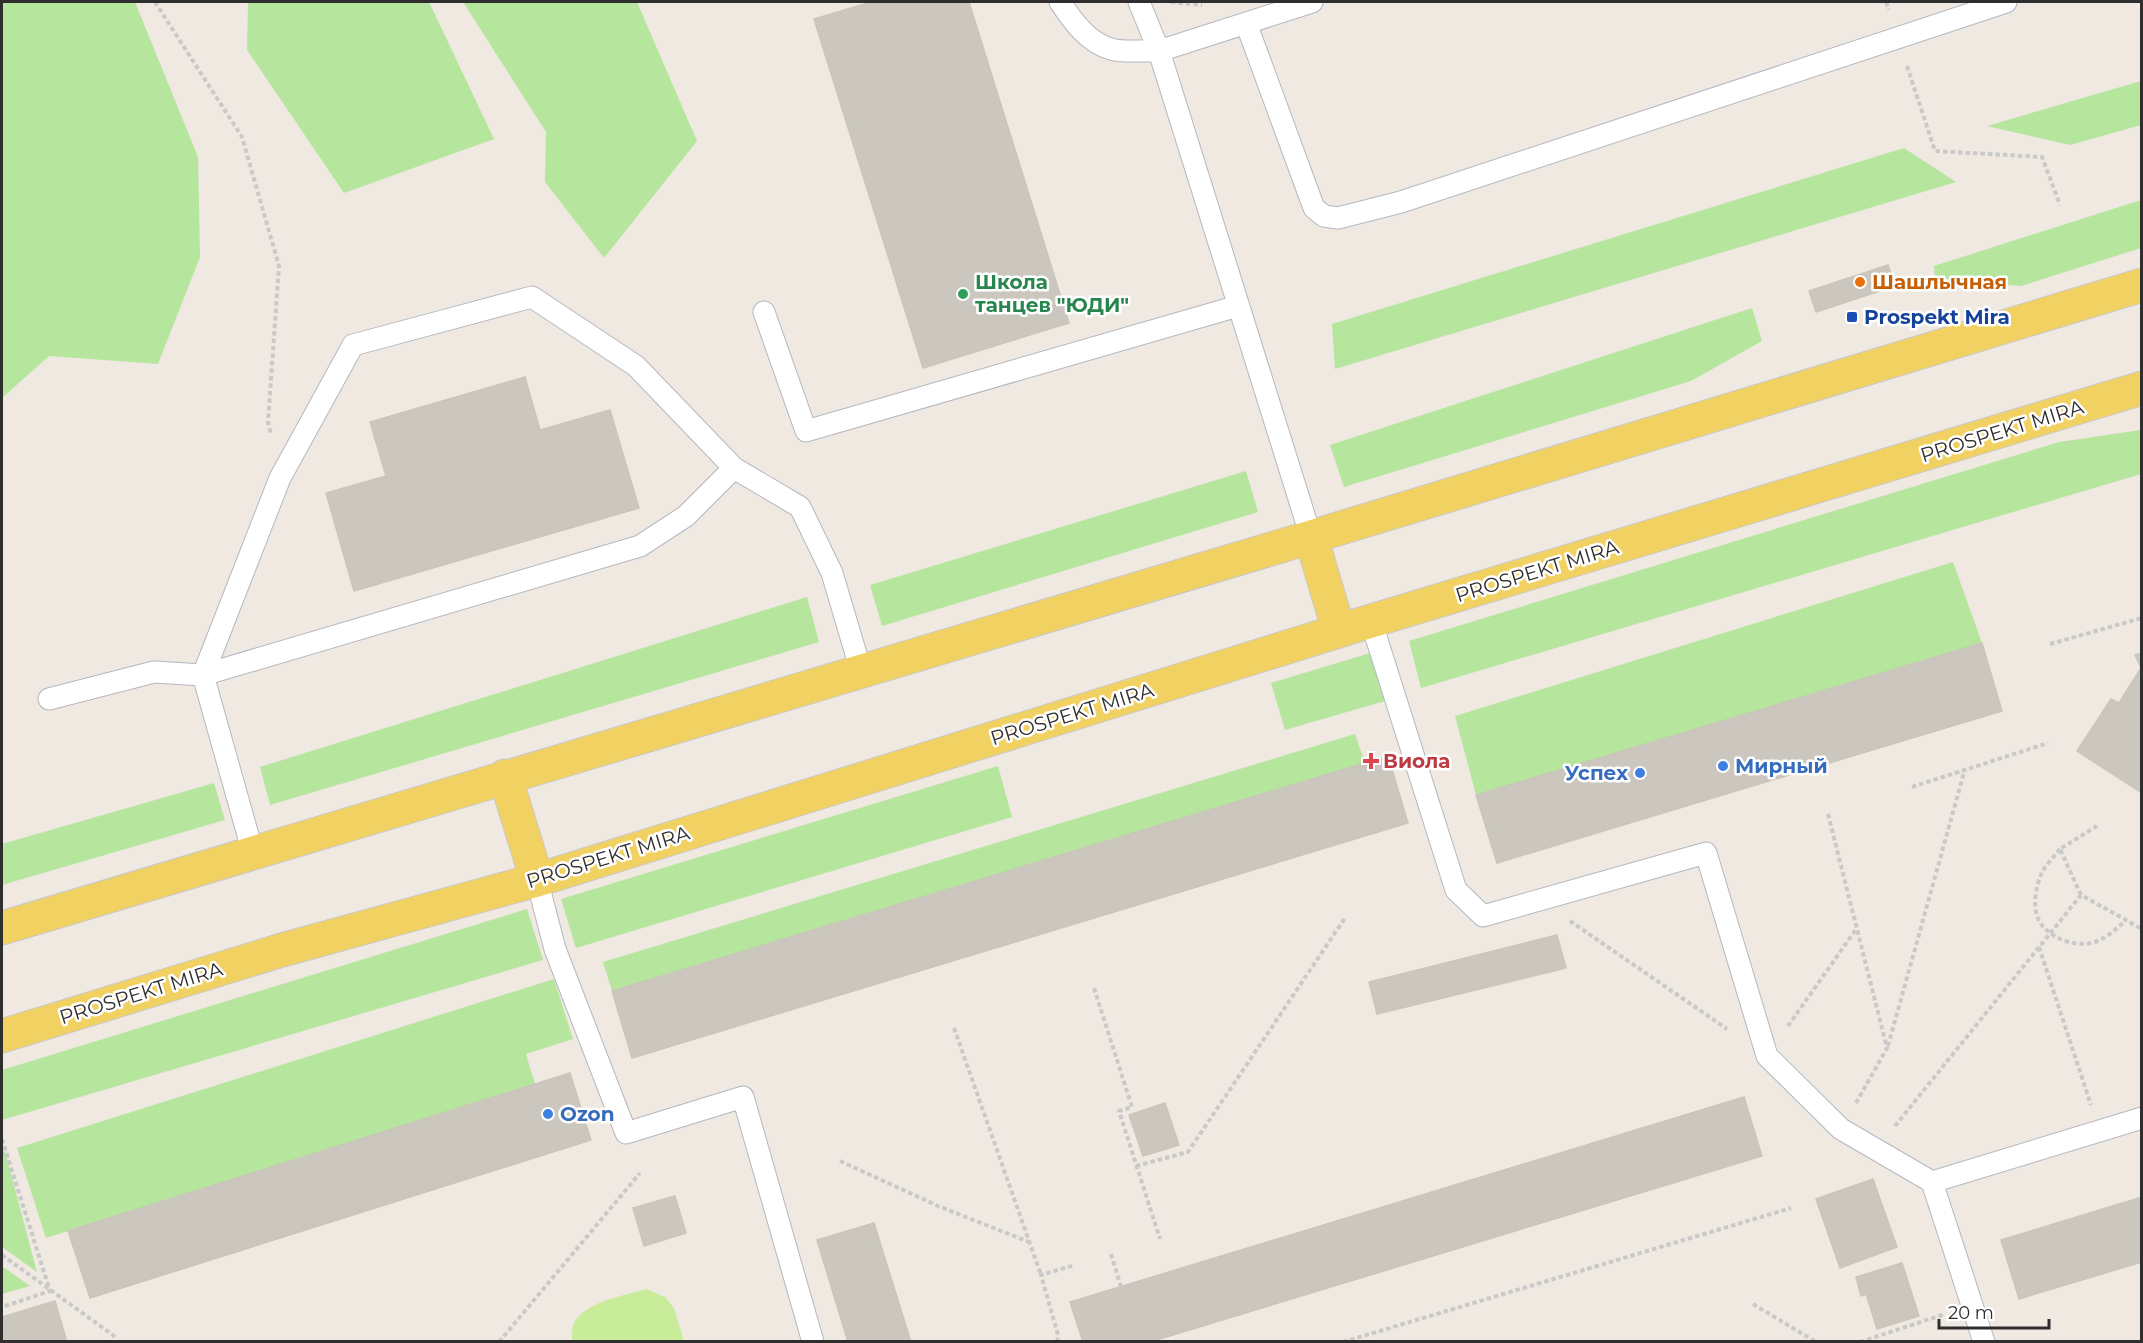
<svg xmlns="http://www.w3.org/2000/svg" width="2143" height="1343" font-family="Montserrat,sans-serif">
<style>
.green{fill:#b6e59e}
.pitch{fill:#c9ec9a}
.building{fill:#cbc7bf;stroke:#cbc5ba;stroke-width:1.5}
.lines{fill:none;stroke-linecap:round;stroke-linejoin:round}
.service-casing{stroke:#b4b7c1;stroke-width:23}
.primary-casing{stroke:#c9c9c9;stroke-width:35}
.path{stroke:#c9c9c9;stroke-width:4;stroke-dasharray:4.5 3;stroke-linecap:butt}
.service{stroke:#fff;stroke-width:21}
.primary{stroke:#f2d163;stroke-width:33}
.food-dot{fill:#e8710a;stroke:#fff;stroke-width:2}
.leisure-dot{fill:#2e9e5b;stroke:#fff;stroke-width:2}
.transit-dot{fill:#1a4fb4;stroke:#fff;stroke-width:2}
.health-dot{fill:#e0444e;stroke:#fff;stroke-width:2}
.shop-dot{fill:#3f7fe0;stroke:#fff;stroke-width:2}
.labels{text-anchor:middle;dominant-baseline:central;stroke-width:5;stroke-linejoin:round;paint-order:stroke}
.leisure-label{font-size:20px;font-weight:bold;fill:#27864d;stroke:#fff;text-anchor:start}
.food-label{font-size:20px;font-weight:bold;fill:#c56008;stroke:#fff;text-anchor:start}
.transit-label{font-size:20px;font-weight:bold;fill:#164399;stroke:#fff;text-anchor:start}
.street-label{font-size:20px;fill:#2e2e2e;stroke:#fff}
.health-label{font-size:20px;font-weight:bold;fill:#be3a42;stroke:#fff;text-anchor:start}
.shop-label{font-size:20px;font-weight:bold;fill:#366cbe;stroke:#fff;text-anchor:start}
</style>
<rect width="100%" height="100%" fill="#efe9e1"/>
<path class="green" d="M2,2h133l63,155 2,100 -42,107 -109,-8 -47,42z
M248,2h181l65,137 -150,54 -97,-143z
M463,2h174l60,139 -93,117 -59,-76 1,-50z
M2141,81v44l-71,20 -83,-19z
M1904,148l52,34 -621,187 -3,-45z
M2141,200v48l-120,38 -86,-8 -1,-12z
M1752,308l10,33 -71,40 -347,106 -14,-42z
M2141,430v44l-720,214 -12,-47 650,-199z
M1246,471l12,41 -376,114 -12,-41z
M1953,562l29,81 -506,152 -21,-79z
M807,597l12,45 -549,163 -10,-38z
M1370,653l15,48 -100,29 -14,-47z
M1355,734l10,29 -753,228 -9,-29z
M998,766l14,51 -436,131 -15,-49z
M214,783l11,37 -223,65v-41z
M527,909l16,51 -541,160v-50z
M554,979l19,60 -47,15 9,30 -489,154 -29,-90z
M5,1151l32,121 -35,-25v-95z
M2,1266l28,20 -28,8z"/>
<path class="pitch" d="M646,1289l19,8 9,11 10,33h-111c-9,-37 48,-44 73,-52z"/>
<path class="building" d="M871,2h98l100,321 -146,45 -109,-349z
M1888,265l7,21 -79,26 -7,-21z
M525,377l15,53 70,-20 29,98 -285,83 -28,-98 60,-17 -16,-54z
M1982,643l20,68 -505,152 -21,-68z
M2142,653v140l-65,-42 34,-52 8,4 22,-35 -6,-13z
M1388,756l20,67 -776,235 -20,-67z
M1557,935l9,33 -189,46 -8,-32z
M570,1073l21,67 -501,158 -22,-67z
M1744,1097l18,59 -612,186h-67l-13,-40z
M1165,1103l14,42 -36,11 -14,-41z
M1873,1179l24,68 -57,21 -24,-69z
M675,1196l11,37 -42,13 -11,-38z
M2142,1197v65l-123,37 -18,-59z
M874,1223l37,119h-63l-31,-102z
M1902,1263l17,53 -42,13 -11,-35 -5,2 -5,-19z
M55,1301l12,41h-65v-25z"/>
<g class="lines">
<defs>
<path id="service" d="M1060,2c12,18 28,41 51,47 12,4 34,1 48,2l152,486
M1139,2l20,49 153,-49
M1246,23l68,185 10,8 14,2 63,-16 605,-200
M764,312l42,119 432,-125
M1371,621l85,269 27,26 223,-63 61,203 74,73 91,53 52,160
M49,699l105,-27 49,3 437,-129 46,-30 48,-48
M253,853l-50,-178 77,-197 73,-133 179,-48 104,69 98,102 66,39 32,66 29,98
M537,880l18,69 71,184 117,-36 70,245
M1932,1182l210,-64"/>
<path id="primary" d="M1311,537l28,94
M505,776l32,104
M2,928l1309,-391 831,-252
M2,1036l280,-86 255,-70 834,-259 771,-233"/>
</defs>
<use href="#service" class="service-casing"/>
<use href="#primary" class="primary-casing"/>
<path class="path" d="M155,2l87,135 37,129 -11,156 3,12
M1171,2l31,3
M1886,2l3,8
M1907,66l28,85 107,6 18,48
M2050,644l92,-26
M1912,787l136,-44
M1828,814l59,234 -31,55
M2060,849c-6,8 -16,17 -19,26 -5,11 -8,29 -4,41 7,20 35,31 54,27 14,-3 25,-14 35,-23
M2081,895l-21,-46 37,-23
M1570,921l157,108
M2039,947l52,158
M1094,988l38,119 -13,4 41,128
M1788,1026l69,-98
M954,1028l87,247
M1888,1046l77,-277
M1895,1126l186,-231 61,34
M2,1139l48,152 -48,16
M840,1161l98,45 91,36
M1136,1166l52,-14 157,-234
M1111,1254l10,33
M2,1255l115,83
M1753,1304l63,38
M499,1342l141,-169
M1057,1342l1,-7 -17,-60 34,-10
M1343,1342l448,-134
M1860,1342l85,-28"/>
<use href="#service" class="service"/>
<use href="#primary" class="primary"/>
</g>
<circle class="food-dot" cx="1860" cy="282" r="6"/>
<circle class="leisure-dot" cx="963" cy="294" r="6"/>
<rect class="transit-dot" x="1846" y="311" width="12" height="12" rx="3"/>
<path class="health-dot" d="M1368 752h6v6h6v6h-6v6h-6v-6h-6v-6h6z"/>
<g class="shop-dot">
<circle cx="1723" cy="766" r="6"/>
<circle cx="1640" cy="773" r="6"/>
<circle cx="548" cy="1114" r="6"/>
</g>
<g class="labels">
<g class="leisure-label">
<text x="975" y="282">Школа<tspan x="975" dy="23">танцев "ЮДИ"</tspan></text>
</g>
<g class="food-label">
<text x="1872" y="282">Шашлычная</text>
</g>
<g class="transit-label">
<text x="1864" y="317">Prospekt Mira</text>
</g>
<g class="street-label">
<text transform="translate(2002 431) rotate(-17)">PROSPEKT MIRA</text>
<text transform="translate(1537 571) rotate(-17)">PROSPEKT MIRA</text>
<text transform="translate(1072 714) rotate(-17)">PROSPEKT MIRA</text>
<text transform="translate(608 857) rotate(-17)">PROSPEKT MIRA</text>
<text transform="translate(141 993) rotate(-17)">PROSPEKT MIRA</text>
</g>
<g class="health-label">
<text x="1383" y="761">Виола</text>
</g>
<g class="shop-label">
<text x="1735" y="766">Мирный</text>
<text x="1628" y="773" text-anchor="end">Успех</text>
<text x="560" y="1114">Ozon</text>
</g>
</g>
<rect width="2143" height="1343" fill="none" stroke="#2e2e2e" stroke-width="6"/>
<path d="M1939 1319v9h110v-9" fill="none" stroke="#2e2e2e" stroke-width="3"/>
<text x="1948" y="1319" font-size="18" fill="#2e2e2e" stroke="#ffffff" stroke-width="4.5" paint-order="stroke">20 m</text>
</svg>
